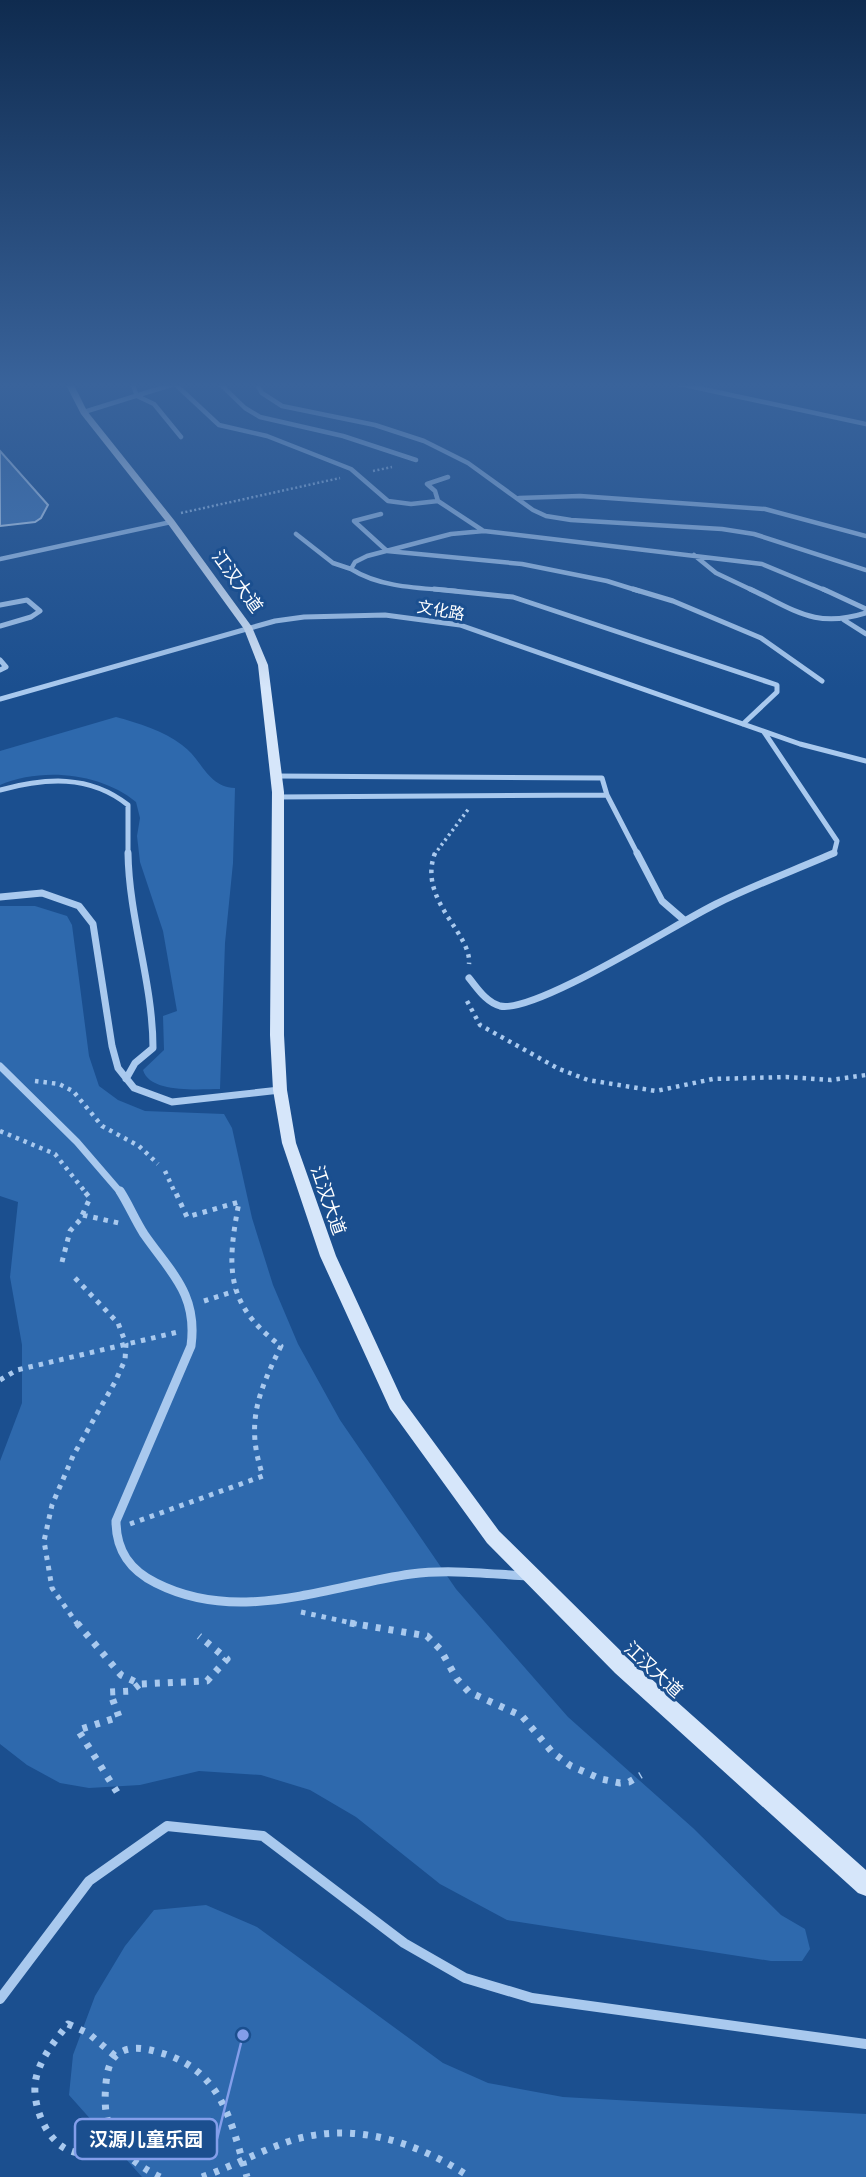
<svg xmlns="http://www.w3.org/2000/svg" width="866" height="2177" font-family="Ubuntu,'Noto Sans SC',sans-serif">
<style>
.green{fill:#2e69ad}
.building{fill:#4478b7;stroke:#cfe3fa;stroke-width:2}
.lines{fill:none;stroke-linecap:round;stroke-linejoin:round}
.path-far4{stroke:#a9c9ee;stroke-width:2.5;stroke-dasharray:2 2.5;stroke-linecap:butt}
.path-far3{stroke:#a9c9ee;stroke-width:3.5;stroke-dasharray:2.5 3.5;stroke-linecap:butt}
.path-far2{stroke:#a9c9ee;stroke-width:4.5;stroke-dasharray:3.5 5;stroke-linecap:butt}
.path-far1{stroke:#a9c9ee;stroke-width:5;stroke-dasharray:4.5 6;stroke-linecap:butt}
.path{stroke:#a9c9ee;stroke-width:7;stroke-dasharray:5 8;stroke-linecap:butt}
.minor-far4{stroke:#a9c9ee;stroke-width:4.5}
.minor-far3{stroke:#a9c9ee;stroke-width:5}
.minor-far2{stroke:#a9c9ee;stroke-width:7}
.minor-far1{stroke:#a9c9ee;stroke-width:9}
.minor{stroke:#a9c9ee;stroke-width:10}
.secondary{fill:#d6e6fa;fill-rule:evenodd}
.labels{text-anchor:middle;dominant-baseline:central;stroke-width:6;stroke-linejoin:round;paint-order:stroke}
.far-street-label{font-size:16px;fill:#fff;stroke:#1b4f8f}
.street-label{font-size:18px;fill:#fff;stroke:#1b4f8f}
.leader{fill:none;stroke:#839eea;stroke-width:2.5}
.callout-dot{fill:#839eea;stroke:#1b4f8f;stroke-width:2.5}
.callout{fill:#1b4f8f;stroke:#839eea;stroke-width:2.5}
.callout-label{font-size:19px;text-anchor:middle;font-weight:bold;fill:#fff}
</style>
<rect width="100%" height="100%" fill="#1b4f8f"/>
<path class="green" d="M116,717c22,6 48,14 66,28 20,14 25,42 53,43l-2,75 -8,80 -5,146c-20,0 -70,5 -77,-19l21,-20 -1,-34 14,-5 -14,-80 -23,-69 -3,-26 3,-18 -4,-16c-35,-29 -94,-35 -136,-17v-34z
M0,906h35l32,10 5,9 17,131 10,30 19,14 27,11 79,3 8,14 20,90 21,67 25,59 42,76 116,169 112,128 125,111 88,87 24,14 5,20 -8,12h-31l-264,-41 -67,-36 -84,-67 -46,-27 -49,-15 -62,-4 -59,14 -51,3 -29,-5 -33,-18 -27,-21v-283l22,-58v-58l-12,-68 8,-75 -18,-6z
M206,1905l51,22 186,136 45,20 75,14 303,17v63h-724l-73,-82 4,-40 22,-59 30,-50 29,-36z"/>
<path class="building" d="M0,451l48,54 -7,13 -6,4 -35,4z"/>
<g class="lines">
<path class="path-far4" d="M373,471l19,-4
M181,513l159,-35"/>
<path class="path-far3" d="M434,855l36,-48"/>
<path class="path-far2" d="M435,853c-18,47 37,80 34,111
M467,1001l13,24 79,44 29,11 68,11 57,-12 73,-2 45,3 35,-5
M35,1081l24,3 14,7 29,35 37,20 19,18
M0,1131l55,23 31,39
M165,1171l10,22"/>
<path class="path-far1" d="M83,1215l40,9
M62,1262l8,-31 10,-11 10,-22 -6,-7
M75,1278l43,45 8,21 -1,16 -10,22 -42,74 -21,49 -8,36 8,47 26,37
M204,1301l31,-10
M0,1380l17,-10 161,-38
M130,1524l133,-48c-18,-52 -5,-83 18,-130 -57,-42 -54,-80 -42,-144l-52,15 -12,-26
M301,1612l60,13"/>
<path class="path" d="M77,1623l44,52 19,9 67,-3 20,-22 -28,-23
M350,1623l77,13 13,13 17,30 12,13 53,24 30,36 19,14 30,13 19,4 9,-1 12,-7
M117,1792l-39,-62 41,-13 -9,-25 21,-1 9,-7
M111,2137c-8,6 -17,15 -28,16 -31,1 -50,-41 -48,-68 2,-23 19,-43 33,-61l20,9 27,23
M160,2177c-42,-21 -59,-46 -54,-94 1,-10 3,-23 12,-29 10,-8 25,-6 36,-3 68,16 77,70 93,126
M202,2177c29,-10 56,-25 85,-35 64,-22 128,-1 183,35"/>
<path class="minor-far4" d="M132,383l5,13 17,8 27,33
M174,383l45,42 48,11 84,33 37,32 23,3 27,-3 44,29
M219,383l26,25 15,9 83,19 73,24
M256,383l6,10 20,13 93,19 49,16 44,22 65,47 13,6 25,4 151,9 32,5 112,36
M675,383l191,41
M84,412l90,-28
M519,498l61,-2 185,13 101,27
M438,501l-3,-10 -8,-7 21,-7
M381,514l-27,7 33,30 135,13 85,17 32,10
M296,534l37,29 18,6
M694,555l22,18 38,18
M0,559l171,-37
M456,591c-35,-3 -75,-3 -105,-22l4,-7 12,-6 84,-22 33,-3 278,33 65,27"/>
<path class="minor-far3" d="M434,589l79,8 264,88v7l-34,32
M633,589l40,12 88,37 61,43
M750,589c45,21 65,40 116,24
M823,589l43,20
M0,605l27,-5 13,11 -9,6 -31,9
M844,620l22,14
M0,660l6,7 -6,3
M0,699l275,-78 29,-4 81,-2 75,10 340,119 66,17
M764,732l73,109 -3,12 -4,2
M276,776l326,2 5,17 31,60
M0,790c45,-12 89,-16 128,15v50
M278,797l329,-2"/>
<path class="minor-far2" d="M637,853l25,48 22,19
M0,897l42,-4 37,13 14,18 19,122 6,22 16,20 38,14 108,-12
M469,978c9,11 17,24 31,28 35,8 177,-83 216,-102 38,-19 79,-34 118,-51
M0,1066l77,76 44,51
M126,1079l9,-16 18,-15c0,-65 -24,-129 -25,-195"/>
<path class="minor-far1" d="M120,1191c9,14 15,29 24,43 27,39 54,60 47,112l-75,175c0,30 14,49 40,62 83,42 171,3 255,-9 39,-5 78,0 117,2"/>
<path class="minor" d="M0,1999l89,-118 78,-55 96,10 141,107 61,35 67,20 334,46"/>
<path class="secondary" d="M65,383h8l14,28 87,109 78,107 16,38 16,127v243l3,55 9,53 40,113 66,143 97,132 130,128 237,211v26l-8,-3 -243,-220 -128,-130 -97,-134 -70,-153 -38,-113 -9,-53 -3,-55 2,-243 -14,-127 -14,-36 -76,-105 -87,-110z"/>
</g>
<linearGradient id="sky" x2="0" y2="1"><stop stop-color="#0f2b4f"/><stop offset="0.56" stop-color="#39639b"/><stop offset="1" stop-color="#39639b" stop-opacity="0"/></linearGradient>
<rect width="866" height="688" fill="url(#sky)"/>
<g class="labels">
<g class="far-street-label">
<text transform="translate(441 610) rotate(10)">文化路</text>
</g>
<g class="street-label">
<text transform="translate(238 581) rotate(54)">江汉大道</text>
<text transform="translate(329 1200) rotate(71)">江汉大道</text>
<text transform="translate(654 1669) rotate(43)">江汉大道</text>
</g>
</g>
<path class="leader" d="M243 2035L217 2139"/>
<circle class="callout-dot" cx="243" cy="2035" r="7"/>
<rect class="callout" x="75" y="2119" width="142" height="40" rx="7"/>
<g class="callout-label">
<text x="146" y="2146">汉源儿童乐园</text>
</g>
</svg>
